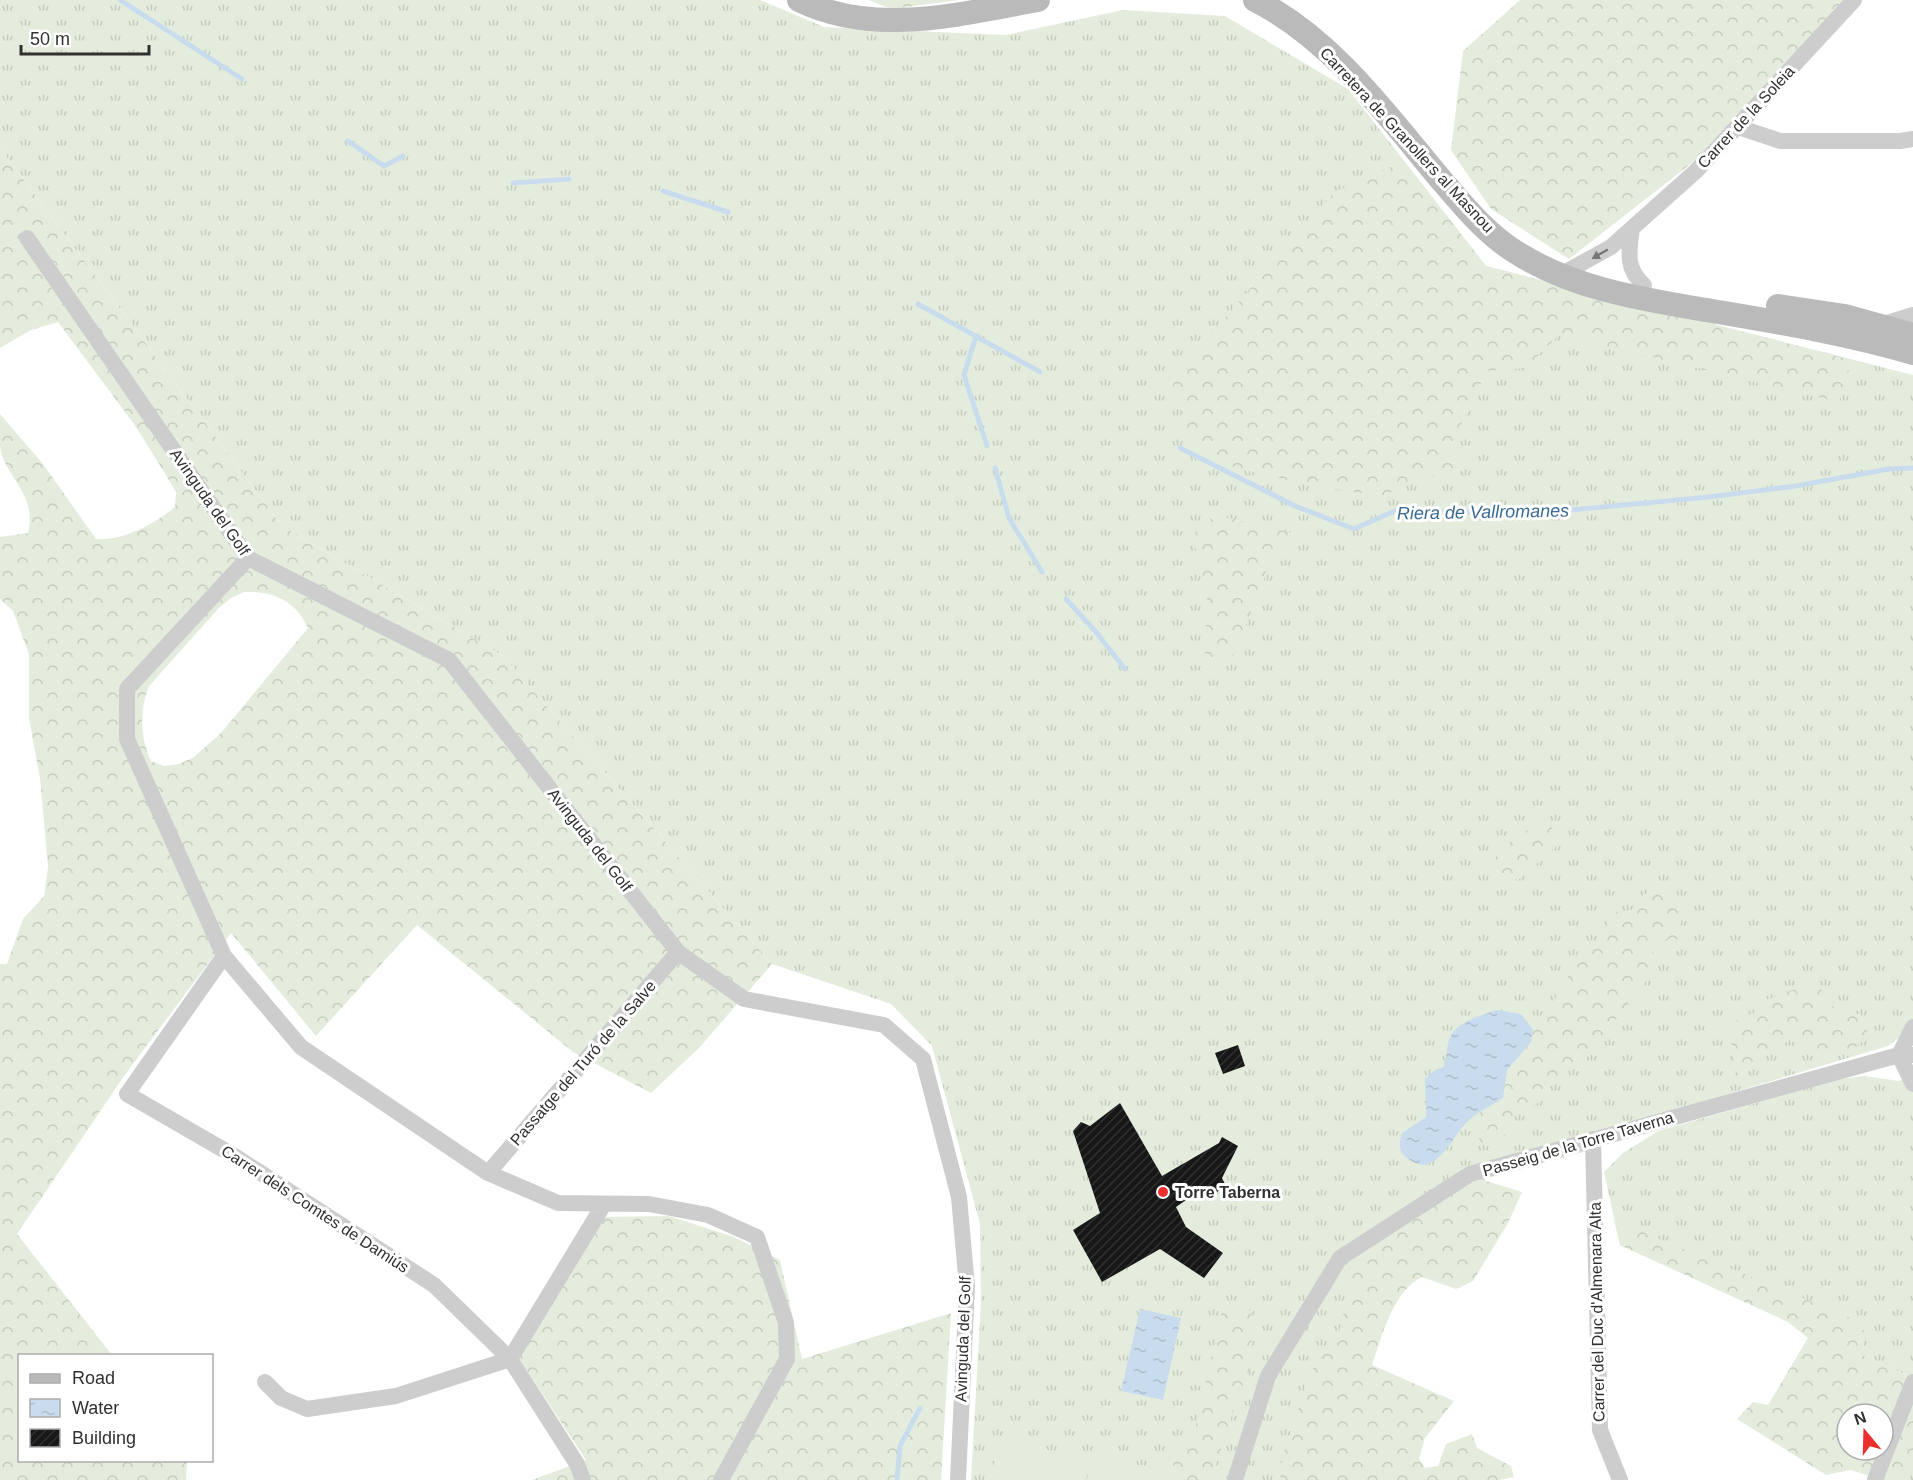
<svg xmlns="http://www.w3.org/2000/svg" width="1913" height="1480" font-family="Arial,sans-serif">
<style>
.grass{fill:url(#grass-tufts)}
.forest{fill:url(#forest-crowns);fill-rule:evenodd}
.pitch{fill:#e4eddd}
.water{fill:url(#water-ripples)}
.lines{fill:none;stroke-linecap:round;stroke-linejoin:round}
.stream{stroke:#c9dced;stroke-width:5}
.building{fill:url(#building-hatch)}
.minor{stroke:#cdcdcd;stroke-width:16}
.secondary{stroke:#bababa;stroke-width:24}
.oneway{fill:#777}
.poi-dot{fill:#ec2e2d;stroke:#fff;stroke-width:2}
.labels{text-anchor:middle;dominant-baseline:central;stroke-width:6;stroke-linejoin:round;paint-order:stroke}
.street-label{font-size:16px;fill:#303030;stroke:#fff}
.poi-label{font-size:16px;font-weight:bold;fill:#303030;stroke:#fff;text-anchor:start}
.water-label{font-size:18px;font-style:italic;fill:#3a6b95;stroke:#fff}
</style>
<defs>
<pattern id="grass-tufts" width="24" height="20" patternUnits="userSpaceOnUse" patternTransform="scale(1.5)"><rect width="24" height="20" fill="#e4eddd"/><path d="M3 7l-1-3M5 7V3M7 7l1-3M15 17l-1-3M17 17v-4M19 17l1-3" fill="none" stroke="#c4ccbe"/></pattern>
<pattern id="forest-crowns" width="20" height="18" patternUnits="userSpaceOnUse" patternTransform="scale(1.5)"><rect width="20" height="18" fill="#e4eddd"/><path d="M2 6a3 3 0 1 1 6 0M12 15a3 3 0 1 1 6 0" fill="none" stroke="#c4ccbe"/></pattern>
<pattern id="water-ripples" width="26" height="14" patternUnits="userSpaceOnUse" patternTransform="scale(1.5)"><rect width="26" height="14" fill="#c9dced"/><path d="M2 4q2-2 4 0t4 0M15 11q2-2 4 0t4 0" fill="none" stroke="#adbdcc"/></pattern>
<pattern id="building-hatch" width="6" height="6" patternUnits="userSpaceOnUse" patternTransform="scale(1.5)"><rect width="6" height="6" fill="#171717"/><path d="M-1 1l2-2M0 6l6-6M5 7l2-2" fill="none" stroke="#303030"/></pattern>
</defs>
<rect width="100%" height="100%" fill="#fff"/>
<path class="grass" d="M0,0h760l64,27 182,8 117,-25 102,6 123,73 138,177 427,109v647l-8,11 -17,13 -293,88 3,14 -110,30 -119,72 -52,230h-346l10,-178 -1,-78 -48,-178 -41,-42 -119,-40 -269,-308 -221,-130 -282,-378z
M1913,1075v405h-31l24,-105 -286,-130 -16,-73 19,-19 35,-22 182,-52 24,-3 35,5z"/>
<path class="forest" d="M868,0h91l-67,9z
M1520,0h325l-152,162 -124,97 -78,-50 -40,-59 12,-99z
M0,148l282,378 221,130 269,308 -73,84 -48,45 -78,-41 -156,-127 -101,111 -85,-103 -107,143 -107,158 95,121 -92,1v104l167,1 -1,19h-186v-516h7l16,-45 21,-23 4,-29 -8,-89 -11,-60v-64l-16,-43 -13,-12v-62l28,-4c10,-39 -23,-55 -28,-86 0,-10 0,-22 0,-33l43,50 53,75c28,2 58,-15 79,-32l1,-15 -15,-25 -27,-43 -76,-102 -27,8 -31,18zM244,592c29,-1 52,9 64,36l-87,105 -27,24 -15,7 -15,2 -13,-5c-11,-24 -12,-51 -2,-75l70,-78 12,-10z
M1404,161l82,105 366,94 -13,42 -280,-67 -34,33 -38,3 -28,58 -3,42 -41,7 -30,18 -73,-10 -79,-19 -46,-33 -16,-54 163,-188z
M1215,515l87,20 -34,29 -6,23 -29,69 -14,9 -14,-10 2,-64 -15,-56z
M1537,823l14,3 8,18 -41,36 -22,-8v-20z
M1651,888l32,19 -4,32h-13l-14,7 4,22 -69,89 -30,21 -19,25 -23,12 -7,18 -25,12 -15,-24 35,-24 4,-27 24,-28 2,-13 -4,-5 16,-9 22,-36 12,-29 26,-14 5,-24h19z
M1816,981l23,34 20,-1 10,21 -13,12 -31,8 -36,-15 -53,37 -7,-53 28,-13 9,-11z
M1473,1177l49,15 -14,31 -35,58 -17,8 -34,-12c-29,14 -40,59 -50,88l82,36 -29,37 -6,21 6,9 13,-2 8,-22 26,-10 5,14 34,18 3,11 -14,3h-220l2,-23 37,-106 14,4 17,-67 -16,-7 9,-23z
M669,1216l65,21 46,23 22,99 149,-46 -10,167h-409l54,-20 -68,-103 81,-140z
M1614,1220l244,101 7,12 -2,22 43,20 -2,9 9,2v78l-8,5 -8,-2 -16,12 -31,-9 -24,5 -89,-56 16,-17 15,3 40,-67 -20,-16 -168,-77zM1847,1414h36v36h-36z
M1224,1302l27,9 1,54 -14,32 -23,71v12h-30l1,-8 -15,-9 -3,-13 24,-9z"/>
<path class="pitch" d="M997,1441l91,16 -3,23h-93z
M1090,1457l91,15 -2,8h-92z"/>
<path class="water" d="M1497,1010l24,4 12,15 -2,13 -24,28 -4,28c-11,7 -25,14 -35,23 -17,16 -32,60 -61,37 -9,-6 -8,-16 -5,-25l24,-16 -1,-38 10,-9 8,-3c4,-9 3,-15 5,-23 4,-22 31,-28 49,-34z
M1140,1309l41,9 -18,82 -42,-9z"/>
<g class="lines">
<path class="stream" d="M120,0l122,79
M348,141l36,25 19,-10
M513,183l56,-4
M663,191l65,21
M918,304l122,68
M976,336l-12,39 23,71
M1180,448l115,58 59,23 43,-19 131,4 181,-17 87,-11 93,-17 24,-1
M995,468l14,50 33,54
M1066,599l30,33 29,37
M897,1480l3,-34 20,-38"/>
</g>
<path class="building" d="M1238,1045l7,21 -22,8 -8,-21z
M1120,1103l42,73 57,-33 3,-6 16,9 -16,32 4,8 -23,15 -5,-9 -22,15 10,20 37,26 -19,25 -44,-29 -58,33 -29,-52 27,-17 -27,-82 8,-9 9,4z"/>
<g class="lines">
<path class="minor" d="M1738,127l42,14h120l13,-2
M1632,228c-3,23 -7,41 12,57
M27,238l221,320 201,102 229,292 66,47 140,26 39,34 36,138 8,90 -9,193
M1562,274l49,-27 85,-76 158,-171
M1881,325l32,-10
M248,558l-121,131v50l97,217 77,91 187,126 70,30 91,1 59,11 49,22 29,86 1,36 -66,121
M224,956l-97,138 109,63 198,128 76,74 67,105 6,16
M1913,1027l-14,28h14
M1593,1139l7,291 20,50
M488,1173l190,-221
M265,1382l16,16 26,11 89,-13 114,-37 94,-155
M1235,1480l33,-104 72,-118 130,-84 429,-119 14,29
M1875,1480l38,-98"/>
<path class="secondary" d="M799,0c75,37 161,14 239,0
M1255,0c78,39 133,117 188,182 21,24 41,49 68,67 61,41 136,51 207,63 65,11 131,22 195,41
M1778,306l67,10 68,19"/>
</g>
<defs><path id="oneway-solid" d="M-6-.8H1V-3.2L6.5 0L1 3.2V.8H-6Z" transform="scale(1.5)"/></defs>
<use class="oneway" href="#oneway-solid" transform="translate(1600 254) rotate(150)"/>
<circle class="poi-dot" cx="1163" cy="1192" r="6"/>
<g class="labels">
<g class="street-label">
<text transform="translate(1746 117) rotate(-47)">Carrer de la Soleia</text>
<text transform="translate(1407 140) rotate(47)">Carretera de Granollers al Masnou</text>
<text transform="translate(210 502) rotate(55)">Avinguda del Golf</text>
<text transform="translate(590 840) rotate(52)">Avinguda del Golf</text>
<text transform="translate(583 1063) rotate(-49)">Passatge del Turó de la Salve</text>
<text transform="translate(1578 1144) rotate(-16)">Passeig de la Torre Taverna</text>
<text transform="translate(315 1209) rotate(33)">Carrer dels Comtes de Damiús</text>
<text transform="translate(1597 1312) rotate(-91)">Carrer del Duc d'Almenara Alta</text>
<text transform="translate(963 1339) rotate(-88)">Avinguda del Golf</text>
</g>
<g class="poi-label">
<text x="1175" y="1192">Torre Taberna</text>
</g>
<g class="water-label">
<text transform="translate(1483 512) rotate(-1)">Riera de Vallromanes</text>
</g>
</g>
<rect x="18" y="1354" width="195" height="108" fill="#ffffff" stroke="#acacac" stroke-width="1.5"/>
<rect x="30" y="1374" width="30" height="9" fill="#bababa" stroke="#acacac" stroke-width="1.5"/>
<text x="72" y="1384" font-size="18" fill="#303030">Road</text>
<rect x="30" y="1399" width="30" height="18" fill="url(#water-ripples)" stroke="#acacac" stroke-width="1.5"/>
<text x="72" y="1414" font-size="18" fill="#303030">Water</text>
<rect x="30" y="1429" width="30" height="18" fill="url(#building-hatch)" stroke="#acacac" stroke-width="1.5"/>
<text x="72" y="1444" font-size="18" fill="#303030">Building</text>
<g transform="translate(1865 1432) rotate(341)"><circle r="28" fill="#ffffff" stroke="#acacac" stroke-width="1.5"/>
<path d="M0-4.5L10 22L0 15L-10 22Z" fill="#ec2e2d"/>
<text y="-9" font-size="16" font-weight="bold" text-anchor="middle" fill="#303030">N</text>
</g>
<path d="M21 45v9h128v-9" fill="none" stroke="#303030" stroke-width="3"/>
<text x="30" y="45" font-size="18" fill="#303030" stroke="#ffffff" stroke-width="4.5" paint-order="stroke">50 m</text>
</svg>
